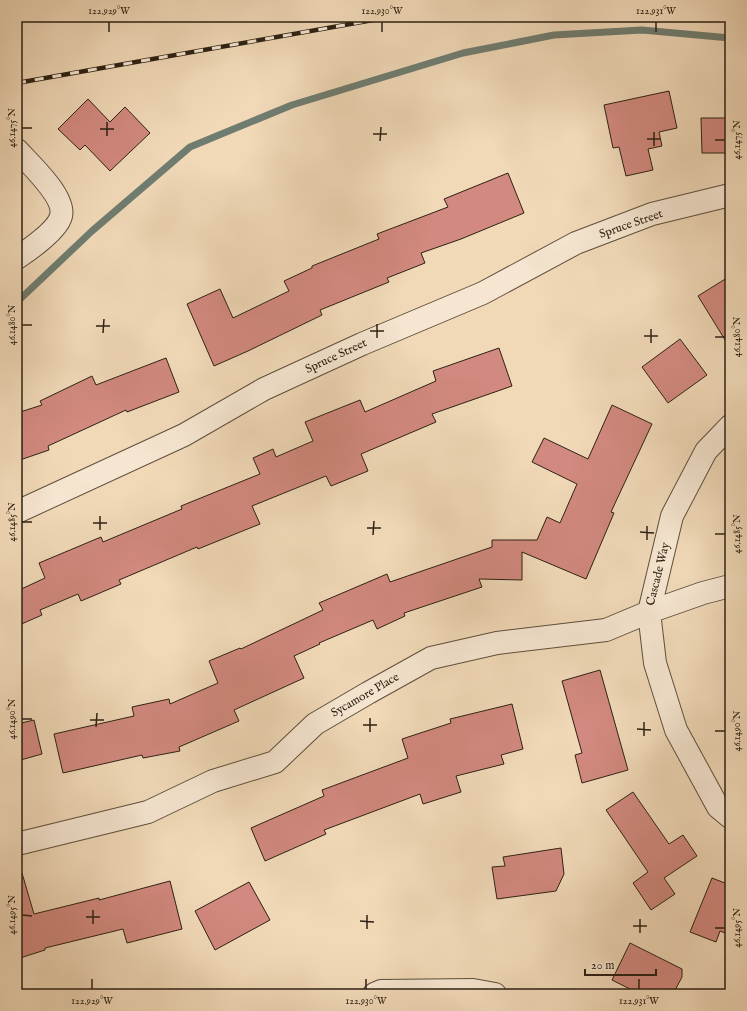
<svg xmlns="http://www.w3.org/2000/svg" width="747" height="1011" font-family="'IM FELL English',serif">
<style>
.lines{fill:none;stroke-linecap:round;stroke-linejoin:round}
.stream{stroke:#6f7d71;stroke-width:7}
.building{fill:#d2897f;stroke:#2c2113}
.minor-casing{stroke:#5d4f3c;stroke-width:24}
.minor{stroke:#f6e6d1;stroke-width:22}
.rail-casing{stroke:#2c2113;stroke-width:4.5}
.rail{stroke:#f6e6d1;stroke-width:3;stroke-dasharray:9;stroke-linecap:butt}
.ticks{fill:none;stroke:#2c2113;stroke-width:1.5}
.labels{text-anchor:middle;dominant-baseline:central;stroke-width:3.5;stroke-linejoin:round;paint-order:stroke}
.street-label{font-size:12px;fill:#2c2113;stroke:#f6e6d1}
.neatline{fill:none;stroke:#2c2113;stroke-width:1.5}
.ticks-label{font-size:10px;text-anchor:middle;fill:#2c2113}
</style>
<rect width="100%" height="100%" fill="#f1d9b8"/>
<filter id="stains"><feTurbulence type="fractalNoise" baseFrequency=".005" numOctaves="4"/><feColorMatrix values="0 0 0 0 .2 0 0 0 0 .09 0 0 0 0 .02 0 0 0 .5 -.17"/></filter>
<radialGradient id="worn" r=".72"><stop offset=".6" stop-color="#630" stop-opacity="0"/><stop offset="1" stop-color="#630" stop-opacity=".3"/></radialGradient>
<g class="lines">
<path class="stream" d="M17,302l75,-71 98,-84 102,-42 171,-52 91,-18 88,-5 88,8"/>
</g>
<path class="building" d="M669,91l8,37 -18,4 3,14 -14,3 5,21 -27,6 -7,-29 -6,1 -9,-43z
M88,99l22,23 15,-15 25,26 -40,38 -25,-26 -5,5 -22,-21z
M701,118h29v35h-28z
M508,173l16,40 -63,26 -40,14 4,10 -38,15 2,4 -69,28 2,5 -74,36 -34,15 -27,-62 33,-15 13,29 56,-27 -5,-10 28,-13v-2l67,-27 -2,-5 71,-27 -4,-8z
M730,276v72l-32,-52z
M680,339l27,36 -39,28 -26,-36z
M499,348l13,38 -80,28 4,8 -75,32 7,17 -37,15 -5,-10 -74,30 8,18 -62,25 -1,-2 -78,33 2,4 -40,17 -3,-7 -38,16 2,5 -25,11v-35l28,-13 -6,-15 62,-26 2,5 79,-33 -1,-3 79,-32 -7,-16 20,-9 3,8 37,-16 -8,-19 55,-22 5,12 71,-31 -3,-10z
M166,358l13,34 -52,20 -1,-2 -78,36 1,4 -32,11v-48l25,-8 -2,-4 52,-25 4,9z
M612,405l40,19 -41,88 3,1 -28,66 -64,-27v28l-43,-1 3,8 -78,26 1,3 -28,13 -4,-9 -54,23 1,1 -26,12 10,22 -70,32 5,11 -60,26 1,4 -37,7 -1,-3 -79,18 -9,-39 80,-18 -2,-9 37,-8 1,5 48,-21 -9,-22 31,-13 1,1 82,-39 -4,-7 68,-29 3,8 102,-35v-7h45l10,-23 13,6 17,-39 -45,-22 12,-24 44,21z
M600,670l28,100 -46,13 -7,-28 7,-2 -20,-72z
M512,704l11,45 -22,6 3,9 -48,12 5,16 -38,12 -3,-10 -96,36 2,4 -61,27 -14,-33 73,-32 -2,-6 86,-32 -6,-19 49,-16 -1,-4z
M34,720l8,34 -25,7v-37z
M633,792l36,52 14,-9 14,21 -33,22 11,16 -24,16 -18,-27 15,-11 -42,-62z
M561,848l3,26 -8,17 -59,8 -5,-32 13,-1 -2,-9z
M22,873l12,41 65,-16v2l71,-19 12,48 -55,14 -4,-14 -78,19v2l-28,9v-85z
M712,878l18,7v50l-10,-4 -4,11 -26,-10z
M249,882l21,38 -55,30 -20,-39z
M630,943l52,26v8l-9,17h-33l-28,-14z"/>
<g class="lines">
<defs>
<path id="minor" d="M17,150c12,13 49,47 44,66 -3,14 -32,34 -44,42
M730,426l-24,25 -34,65 -23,96 6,51 21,67 42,77 12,10
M17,512l167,-77 80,-46 98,-45 121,-51 93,-50 76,-29 78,-19
M17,844l131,-32 65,-31 62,-19 40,-38 53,-31 63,-35 66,-15 109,-13 43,-18 54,-19 27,-7
M374,994l7,-3 92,-1 22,4"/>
</defs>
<use href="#minor" class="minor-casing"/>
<use href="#minor" class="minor"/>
<defs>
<path id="rail" d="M17,83l373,-66"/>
</defs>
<use href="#rail" class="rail-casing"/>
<use href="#rail" class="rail"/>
</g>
<path class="ticks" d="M109,32v-10M382,32v-10M656,32v-10M22,128h10M100,129h14M373,134h14M107,136v-14M647,139h14M715,140h10M380,141l1,-14M654,146v-14M22,325h10M96,326h14M370,331h14M103,333l1,-14M644,336h14M715,337h10M377,338v-14M651,343v-14M22,522h10M93,523h14M367,528h14M100,530v-14M640,532l14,1M715,534h10M373,535l1,-14M647,540v-14M22,719h10M90,720h14M363,725h14M96,727l1,-14M637,729l14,1M715,731h10M370,732v-14M644,736v-14M22,915l10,1M86,917h14M360,921l14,1M93,924v-14M633,926h14M715,928h10M367,929v-14M640,933v-14M92,989v-10M366,989v-10M639,989v-10"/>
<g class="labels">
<g class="street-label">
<text transform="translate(631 224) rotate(-19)">Spruce Street</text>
<text transform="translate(336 356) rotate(-25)">Spruce Street</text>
<text transform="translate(658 574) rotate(-76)">Cascade Way</text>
<text transform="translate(365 695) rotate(-30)">Sycamore Place</text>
</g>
</g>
<rect width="747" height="1011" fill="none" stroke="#f1d9b8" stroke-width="44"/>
<path d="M585 969v6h71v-6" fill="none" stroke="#2c2113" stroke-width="2"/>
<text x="591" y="969" font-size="12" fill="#2c2113" stroke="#f6e6d1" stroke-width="3" paint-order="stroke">20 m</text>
<rect x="22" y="22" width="703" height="967" class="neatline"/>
<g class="ticks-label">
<text x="109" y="14">122.929°W</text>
<text x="382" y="14">122.930°W</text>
<text x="656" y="14">122.931°W</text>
<text transform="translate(11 128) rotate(-90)" y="4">46.1475°N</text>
<text transform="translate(736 140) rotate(-90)" y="4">46.1475°N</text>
<text transform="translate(11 325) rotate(-90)" y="4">46.1480°N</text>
<text transform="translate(736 337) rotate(-90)" y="4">46.1480°N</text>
<text transform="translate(11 522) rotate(-90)" y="4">46.1485°N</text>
<text transform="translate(736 534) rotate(-90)" y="4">46.1485°N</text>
<text transform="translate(11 719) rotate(-90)" y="4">46.1490°N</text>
<text transform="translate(736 731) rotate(-90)" y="4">46.1490°N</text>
<text transform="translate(11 915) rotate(-90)" y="4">46.1495°N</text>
<text transform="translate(736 928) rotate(-90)" y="4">46.1495°N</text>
<text x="92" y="1004">122.929°W</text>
<text x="366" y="1004">122.930°W</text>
<text x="639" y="1004">122.931°W</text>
</g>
<rect width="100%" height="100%" filter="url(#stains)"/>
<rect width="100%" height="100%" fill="url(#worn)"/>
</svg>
